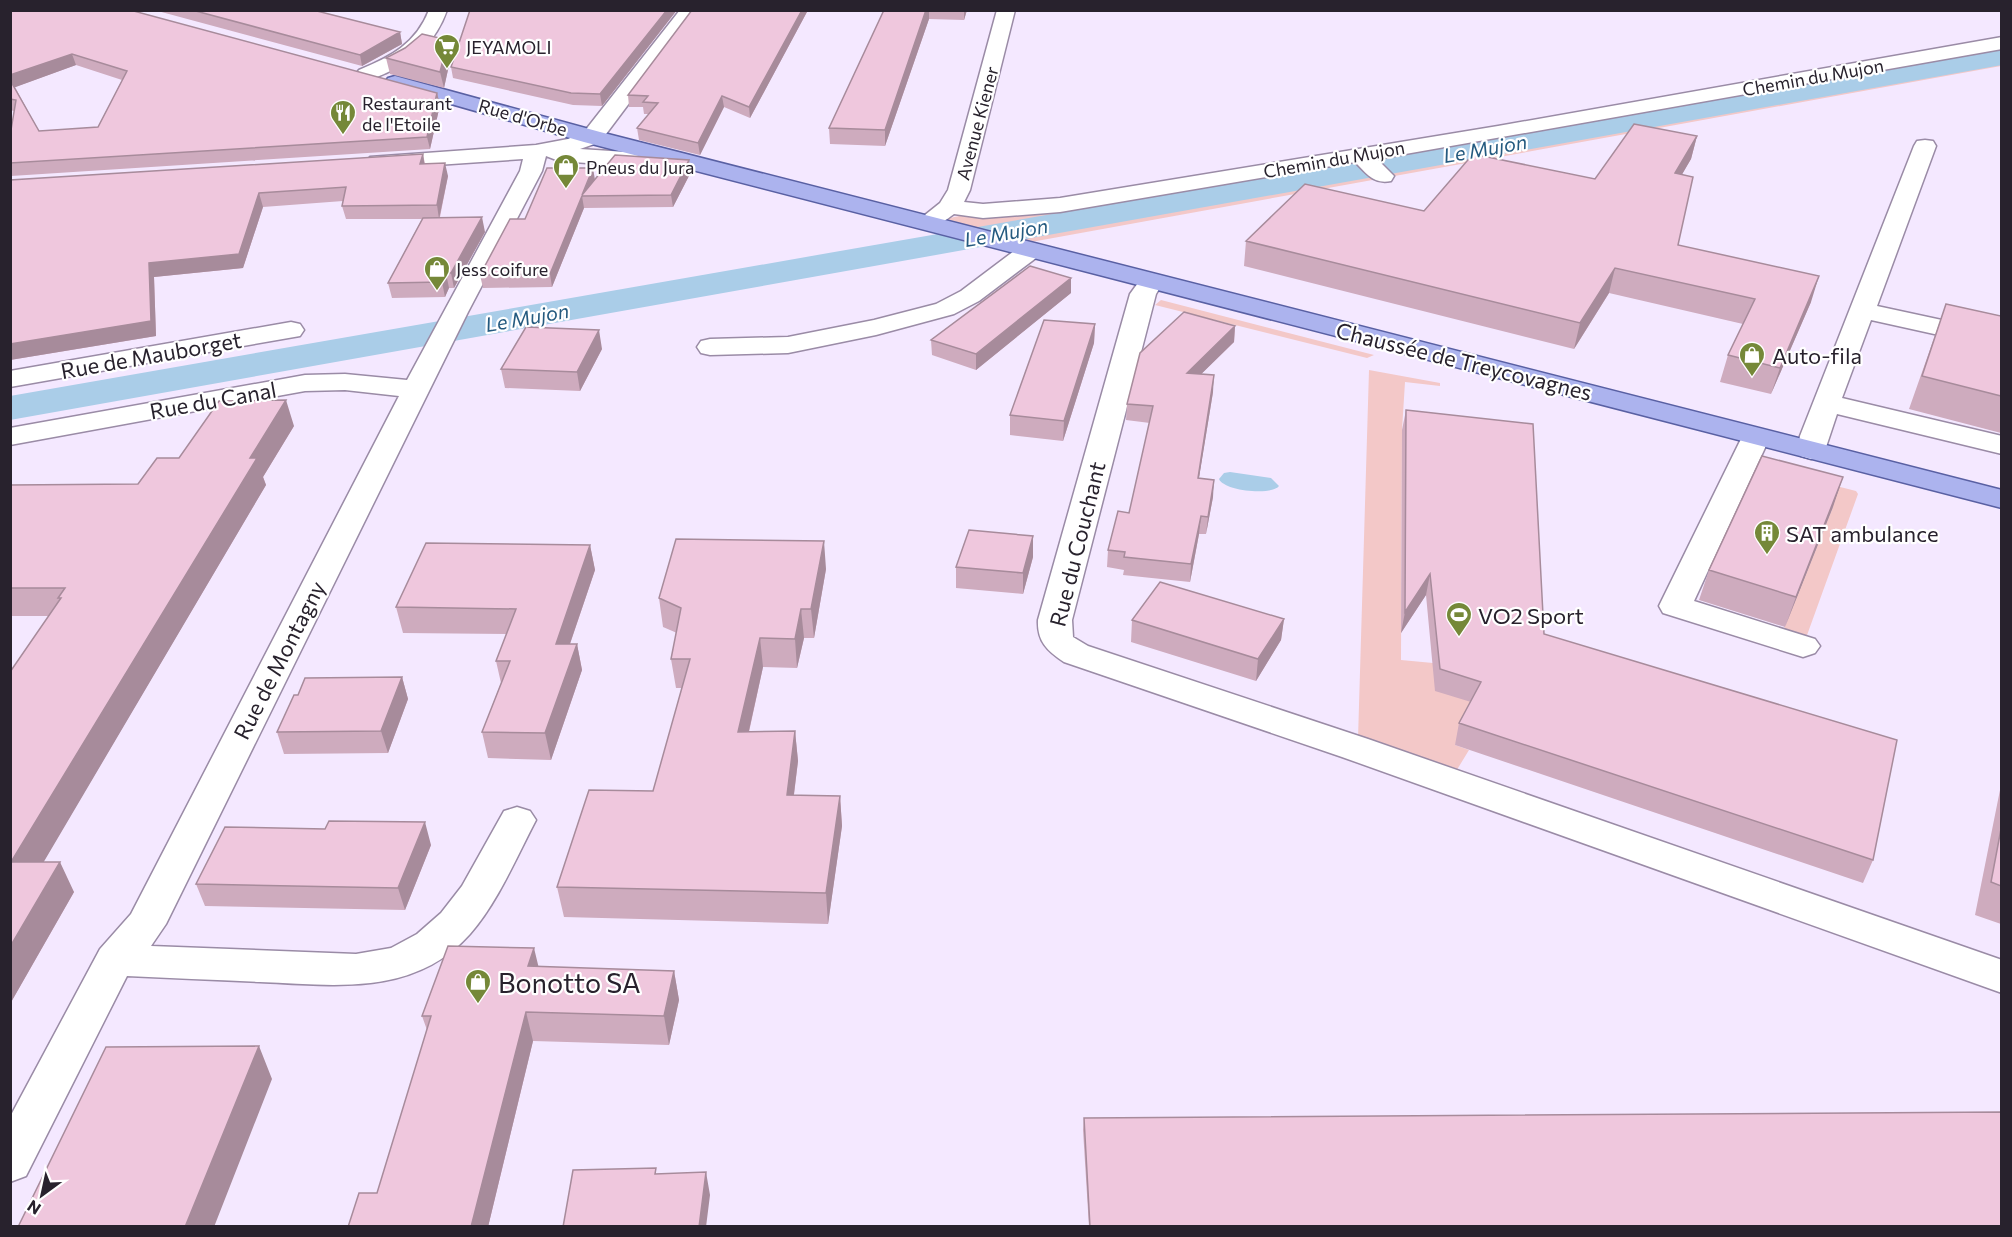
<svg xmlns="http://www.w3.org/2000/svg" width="2012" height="1237" font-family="Commissioner,sans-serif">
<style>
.green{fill:#f3c8c8}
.water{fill:#aacde8}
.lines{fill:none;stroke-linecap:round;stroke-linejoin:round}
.canal{fill:#aacde8;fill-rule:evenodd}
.minor-casing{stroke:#9a8ba6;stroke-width:3}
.major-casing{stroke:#5960a3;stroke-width:3}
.minor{fill:#fff;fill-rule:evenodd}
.major{fill:#acb3ee;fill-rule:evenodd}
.wall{fill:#ceabbe;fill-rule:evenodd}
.shaded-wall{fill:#a78b9b}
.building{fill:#efc7dd;stroke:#a78b9b;stroke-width:1.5}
.labels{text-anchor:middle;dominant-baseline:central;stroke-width:4.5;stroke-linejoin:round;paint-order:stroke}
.far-poi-label{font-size:18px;fill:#28222d;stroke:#fff;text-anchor:start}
.far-street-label{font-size:18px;fill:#28222d;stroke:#fff}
.far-water-label{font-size:20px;font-style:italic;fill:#245a7f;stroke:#fff}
.street-label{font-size:22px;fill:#28222d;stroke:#fff}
.poi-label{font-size:22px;fill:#28222d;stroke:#fff;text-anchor:start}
.near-poi-label{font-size:27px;fill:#28222d;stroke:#fff;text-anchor:start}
</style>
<rect width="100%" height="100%" fill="#f4e8ff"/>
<path class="green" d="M2001,43v23l-987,179 -88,-22 57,-12 26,-1z
M1161,300l213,55 -7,3 -212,-53z
M1369,370l71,13v3l-35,-4 -3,48 -1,230 32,3 43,41 -21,41 14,5 -14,23 -97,-34z
M1761,467l95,24 2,3 -52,144 -23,-7 50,-124z"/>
<path class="water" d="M1230,472l41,6 8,8c-8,10 -55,5 -60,-7l5,-6z"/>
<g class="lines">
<path class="canal" d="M2002,48v17l-1992,355v-24z"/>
<defs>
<path id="minor" d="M429,10h18c-11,31 -31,50 -61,63 -9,4 -17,8 -27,5l-3,-4 3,-4c31,-13 57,-26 70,-60z
M680,10h14l2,4 -96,128 -20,7 77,5 8,2 3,5 -3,5 -8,2 -98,-7 -13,-5 -4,15 -74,141 -302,612 -15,22 205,8 35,-6 26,-14 24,-21 21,-27 42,-75 13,-4 13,4 6,9c-20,38 -38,82 -66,114 -56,63 -135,51 -210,48 -44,-2 -89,-4 -133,-6l-101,200 -16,6v-65l90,-168 31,-35 268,-518 -54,-6 -40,1 -295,54v-17l295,-53 40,-1 62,6 113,-209 3,-12 -145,10 -8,-2 -3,-5 3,-5 166,-12 32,-6 16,-7z
M997,10h18l-45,180 -6,12 19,2 77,-6 438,-72 504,-89v12l-625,110 17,17 -3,5c-17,4 -25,-8 -36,-19l-295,50 -77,6 -29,-4c-11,8 -17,13 -30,10l-4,-5 20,-16 8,-13z
M1925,140l8,1 3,5 -59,160 125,27v16l-131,-29 -29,78 160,38v18l-165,-40 -12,36 -4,6 -10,3 -10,-3 -4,-6 3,-14 114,-290 3,-5z
M1031,243l9,2 3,5 -3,5 -61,46 -25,13 -78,21 -88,18 -78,2 -9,-2 -4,-6 4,-6 9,-2 78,-2 86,-17 62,-16 25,-13 61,-46z
M1152,274l9,2 3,5 -8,13 -84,326 1,17 15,9 280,93 634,221v33l-660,-236 -278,-95c-17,-11 -27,-21 -26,-42l92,-326 13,-18z
M291,322l9,2 4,6 -4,6 -290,51v-16z
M1756,428l10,3 4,6 -76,164 121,38 5,7 -5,7 -12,4 -140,-44 -4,-7 83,-169 4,-6z"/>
<path id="major" d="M395,76l205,56 1402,358v18l-1418,-366 -196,-56 -3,-4 3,-4z"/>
</defs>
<use href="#minor" class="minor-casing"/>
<use href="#major" class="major-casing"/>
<use href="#minor" class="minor"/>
<use href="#major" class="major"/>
</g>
<path class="wall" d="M10,10l427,83 3,12 -10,44 -419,27 -1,-40 4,-25 -4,-1zM76,65l46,15 -24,47 -59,4 -24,-44z
M154,10h159l87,22 2,12 -40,22z
M470,10h207l-75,96 -29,-1 -120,-27 -2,-11z
M808,10l-58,108 -26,-11 -24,48 -61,-15 -2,-12 12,-14h-5l-1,-7h-14l-1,-12z
M884,10h83l-3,10 -35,-1 -44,127 -55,-2 -1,-16z
M451,56l-7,32 -54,-14 -4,-16z
M1697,136l-6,23 -9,15 -4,71 133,57 -40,92 -51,-12 8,-27 15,-31 -134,-31 -35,56 -330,-83 2,-25 178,-30 171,-32z
M423,154l2,10 23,12 -8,41 45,15 -31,56h-5l-4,9 -53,1 -4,-15 34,-64h-76l-4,-13 1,-5 -80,6 -20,61 -89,9 2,59 -146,24v-180z
M689,160l2,12 -18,35 -89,1 -32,79 -69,1 -3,-13 45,-56 70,-39z
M1071,293l-95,77 -44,-15 -1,-15z
M1946,304l55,12v117l-92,-24z
M1095,324l-1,19 -31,98 -53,-6v-20z
M1235,326l-1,16 -33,32 12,18 -14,86 14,19 -7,37h-7l-9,48 -67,-7 1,-5 -17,-3 1,-17 21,-37 21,-90 -24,-3 1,-16z
M602,349l-22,42 -75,-3 -4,-19z
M1406,410l138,224 329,226 -10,23 -408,-138 4,-22 12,-21 -36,-11 -9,-96 -25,38 1,-203z
M294,426l-31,51 3,8 -223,377 31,30 -64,112v-332l39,-56h-39v-131l128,-1z
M1833,507l-48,120 -86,-27 10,-30z
M1033,536v21l-10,37 -67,-6v-21z
M590,545l5,25 -25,74h7l5,26 -31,90 -63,-2 -6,-26 19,-49 -5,-22 11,-27 -104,-1 -7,-26z
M826,569l-12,69h-10l-7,30 -34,-1 -14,65 46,-1 3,30 -4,34 46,1 2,30 -14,98 -264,-7 -7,-30 96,-96 29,-103h-6l-5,-29 6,-26 -14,-6 -4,-29z
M1284,619l-3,21 -25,41 -125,-39 1,-22z
M402,677l6,22 -20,54 -104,1 -7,-22z
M2001,785v139l-26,-9z
M431,845l-26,65 -200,-4 -9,-22z
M539,967l135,4 5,29 -10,45 -136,-4 -45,186h-140l29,-34 50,-163 -5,-14z
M1084,1118l917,109h-912l-6,-97z"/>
<path class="shaded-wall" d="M667,10h10l-75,96 -2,-12z
M802,10h6l-58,108 -1,-11z
M926,10h3v9l-44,127v-16z
M964,10h3l-3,10z
M400,32l2,12 -40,22 -2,-11z
M448,40l3,16 -7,32 -4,-16z
M72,54l4,11 -63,23 -3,-7v-6z
M437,93l3,12 -10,44 -3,-12z
M722,96l2,11 -24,48 -2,-12z
M1697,136l-6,23 -22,38 6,-24z
M423,154l2,14 -5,-4z
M689,160l2,12 -18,35 -2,-12z
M445,163l3,13 -9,43 -2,-14z
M593,168l2,12 -13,16z
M259,193l4,14 -20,61 -89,9 2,59 -146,24v-16l139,-81z
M582,196l2,12 -32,79 -2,-13z
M482,217l3,15 -31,56 -3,-15z
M1615,268l-6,25 -35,56 6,-26z
M446,273l3,15 -4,9 -3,-15z
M1819,276l-8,26 -40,92 9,-26z
M1071,278v15l-95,77v-16z
M1095,324l-1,19 -31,98 1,-20z
M1235,326l-1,16 -48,47 1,-16z
M599,330l3,19 -22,42 -3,-19z
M1214,375l-1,17 -17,104 2,-18z
M286,400l8,26 -31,51 3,8 -240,407 -15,-30 239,-404z
M1843,477l-10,30 -48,120 11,-30z
M1214,480l-1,17 -7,37 2,-17z
M1201,516l-2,18 -9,48 1,-18z
M1033,536v21l-10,37v-21z
M824,541l2,28 -12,69 -3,-29z
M590,545l5,25 -34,100 -5,-26z
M1430,574l-4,21 -25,38 4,-21z
M801,609l3,29 -7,30 -2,-29z
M1284,619l-3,21 -25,41 2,-22z
M760,638l3,29 -21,95 -4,-30z
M577,644l5,26 -31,90 -6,-27z
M402,677l6,22 -20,54 -7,-22z
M795,731l3,30 -8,64 -3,-30z
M840,796l2,30 -14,98 -2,-31z
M425,822l6,23 -26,65 -7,-22z
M60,862l14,30 -64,112v-57z
M534,948l7,29 -13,-11z
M674,971l5,29 -10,45 -5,-29z
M526,1012l7,29 -45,186h-17z
M259,1046l13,33 -58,148h-29z
M706,1172l4,23 -4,32h-7z"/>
<path class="building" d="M10,10h120l307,83 -10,44 -417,26v-27l6,-36 -6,-1v-19l29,51 59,-4 29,-56 -55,-17 -62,21z
M192,10h121l87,22 -40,23z
M470,10h197l-67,84 -29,-1 -120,-26z
M692,10h110l-53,97 -27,-11 -24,47 -61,-15 21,-25 -15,-1 5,-6 -20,-1z
M884,10h42l-41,120 -56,-2z
M422,34l26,6 -8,32 -54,-14 19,-10z
M1634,124l63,12 -22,37 18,4 -15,68 141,31 -39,92 -52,-13 27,-56 -140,-31 -35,55 -334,-82 59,-57 119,27 49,-57 122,25z
M423,154l-3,10 25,-1 -8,42 -95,1 4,-19 -87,6 -20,61 -90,9 2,58 -141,23v-164z
M615,155l74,5 -18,35 -89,1 -32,78 -70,1 30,-56h15l22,-51h46l-11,27z
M482,217l-31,56h-5l-4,9 -54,1 35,-65z
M1030,266l41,12 -95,76 -45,-14z
M1946,304l55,12v80l-79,-20z
M1184,312l51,14 -48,47 27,2 -16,103 16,2 -6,37 -7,-1 -10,48 -67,-7 1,-5 -17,-2 10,-39 11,2 24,-107 -26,-2 13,-51z
M1044,320l51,4 -31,97 -54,-6z
M526,327l73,3 -22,42 -76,-3z
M286,400l-36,58h7l-246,404h49l-50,85v-275l51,-74h-3l7,-10h-55v-103l128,-1 19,-26h22l40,-57z
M1406,410l127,14 11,210 353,106 -24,120 -414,-137 22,-41 -41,-13 -10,-95 -25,38z
M1762,456l81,21 -47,120 -87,-27z
M969,530l64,6 -10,37 -67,-6z
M676,539l148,2 -13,68h-10l-6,30 -35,-1 -22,94 57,-1 -8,64 53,1 -14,97 -269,-6 32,-97 64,1 37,-132h-19l10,-51 -22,-10z
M426,543l164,2 -34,99h21l-32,89 -63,-1 28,-71h-14l20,-52 -120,-2z
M1160,582l124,37 -26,40 -126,-39z
M402,677l-21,54 -104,1 17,-37h4l7,-17z
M329,821l96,1 -27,66 -202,-4 29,-57 100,2z
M2001,829v57l-10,-4z
M448,946l86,2 -6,18 146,5 -10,45 -138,-4 -55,215h-123l11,-34h18l54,-177h-9z
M259,1046l-74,181h-167l88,-180z
M2001,1112v115h-911l-6,-109z
M656,1168l-1,6 51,-2 -7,55h-136l10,-57z"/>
<defs>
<symbol id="supermarket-pin" viewBox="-11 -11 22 30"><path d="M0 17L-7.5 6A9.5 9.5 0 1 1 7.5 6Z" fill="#758838" stroke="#fff"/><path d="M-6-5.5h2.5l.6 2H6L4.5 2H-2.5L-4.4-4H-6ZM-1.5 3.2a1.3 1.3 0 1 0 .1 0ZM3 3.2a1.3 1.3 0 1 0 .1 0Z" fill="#fff"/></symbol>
<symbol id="restaurant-pin" viewBox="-11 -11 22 30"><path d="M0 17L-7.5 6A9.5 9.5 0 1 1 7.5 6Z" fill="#758838" stroke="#fff"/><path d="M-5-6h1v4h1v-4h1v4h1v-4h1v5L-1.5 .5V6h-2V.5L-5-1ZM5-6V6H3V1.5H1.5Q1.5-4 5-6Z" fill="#fff"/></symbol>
<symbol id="shop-pin" viewBox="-11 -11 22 30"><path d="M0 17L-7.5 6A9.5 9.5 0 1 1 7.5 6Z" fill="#758838" stroke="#fff"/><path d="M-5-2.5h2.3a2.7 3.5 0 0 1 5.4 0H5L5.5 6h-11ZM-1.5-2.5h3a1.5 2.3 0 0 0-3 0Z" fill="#fff"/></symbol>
<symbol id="building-pin" viewBox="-11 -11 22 30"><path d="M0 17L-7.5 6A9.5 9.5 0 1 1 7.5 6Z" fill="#758838" stroke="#fff"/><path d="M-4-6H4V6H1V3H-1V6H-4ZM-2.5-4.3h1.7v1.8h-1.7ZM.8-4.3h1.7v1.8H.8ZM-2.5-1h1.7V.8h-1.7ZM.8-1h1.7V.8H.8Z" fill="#fff"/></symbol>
<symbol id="stadium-pin" viewBox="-11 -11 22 30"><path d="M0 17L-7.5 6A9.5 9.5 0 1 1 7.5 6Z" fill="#758838" stroke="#fff"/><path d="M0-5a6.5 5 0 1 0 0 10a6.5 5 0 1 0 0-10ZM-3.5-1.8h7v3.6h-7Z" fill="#fff"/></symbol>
</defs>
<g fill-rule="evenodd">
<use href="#supermarket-pin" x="432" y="32" width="30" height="40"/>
<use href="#restaurant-pin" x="328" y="98" width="30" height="40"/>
<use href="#shop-pin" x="551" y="152" width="30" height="40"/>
<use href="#shop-pin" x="422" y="254" width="30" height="40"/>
<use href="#shop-pin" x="1737" y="340" width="30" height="40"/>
<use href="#building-pin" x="1752" y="518" width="30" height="40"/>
<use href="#stadium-pin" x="1444" y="600" width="30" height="40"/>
<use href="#shop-pin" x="463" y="967" width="30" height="40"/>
</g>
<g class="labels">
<g class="far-poi-label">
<text x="466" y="47">JEYAMOLI</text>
<text x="362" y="103">Restaurant<tspan x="362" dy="21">de l'Etoile</tspan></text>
<text x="586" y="167">Pneus du Jura</text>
<text x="456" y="269">Jess coifure</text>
</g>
<g class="far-street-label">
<text transform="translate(1813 77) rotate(-10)">Chemin du Mujon</text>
<text transform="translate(523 117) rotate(16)">Rue d'Orbe</text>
<text transform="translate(977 123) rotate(-75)">Avenue Kiener</text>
<text transform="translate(1334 159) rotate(-10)">Chemin du Mujon</text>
</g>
<g class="far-water-label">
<text transform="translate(1485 148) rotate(-10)">Le Mujon</text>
<text transform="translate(1006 232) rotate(-10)">Le Mujon</text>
<text transform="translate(527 317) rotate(-10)">Le Mujon</text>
</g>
<g class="street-label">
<text transform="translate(151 355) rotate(-10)">Rue de Mauborget</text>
<text transform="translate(1464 361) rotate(14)">Chaussée de Treycovagnes</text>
<text transform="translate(213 400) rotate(-10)">Rue du Canal</text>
<text transform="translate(1077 544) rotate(-76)">Rue du Couchant</text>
<text transform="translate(279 660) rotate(-63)">Rue de Montagny</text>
</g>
<g class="poi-label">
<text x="1772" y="355">Auto-fila</text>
<text x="1786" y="533">SAT ambulance</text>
<text x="1478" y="615">VO2 Sport</text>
</g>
<g class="near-poi-label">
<text x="498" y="982">Bonotto SA</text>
</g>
</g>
<rect width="2012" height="1237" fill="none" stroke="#28222d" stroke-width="24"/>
<g transform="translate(42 1195) rotate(213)" stroke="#ffffff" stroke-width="4.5" paint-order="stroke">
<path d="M0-4.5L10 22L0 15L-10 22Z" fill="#28222d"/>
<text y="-9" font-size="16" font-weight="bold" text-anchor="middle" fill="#28222d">N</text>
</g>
</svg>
